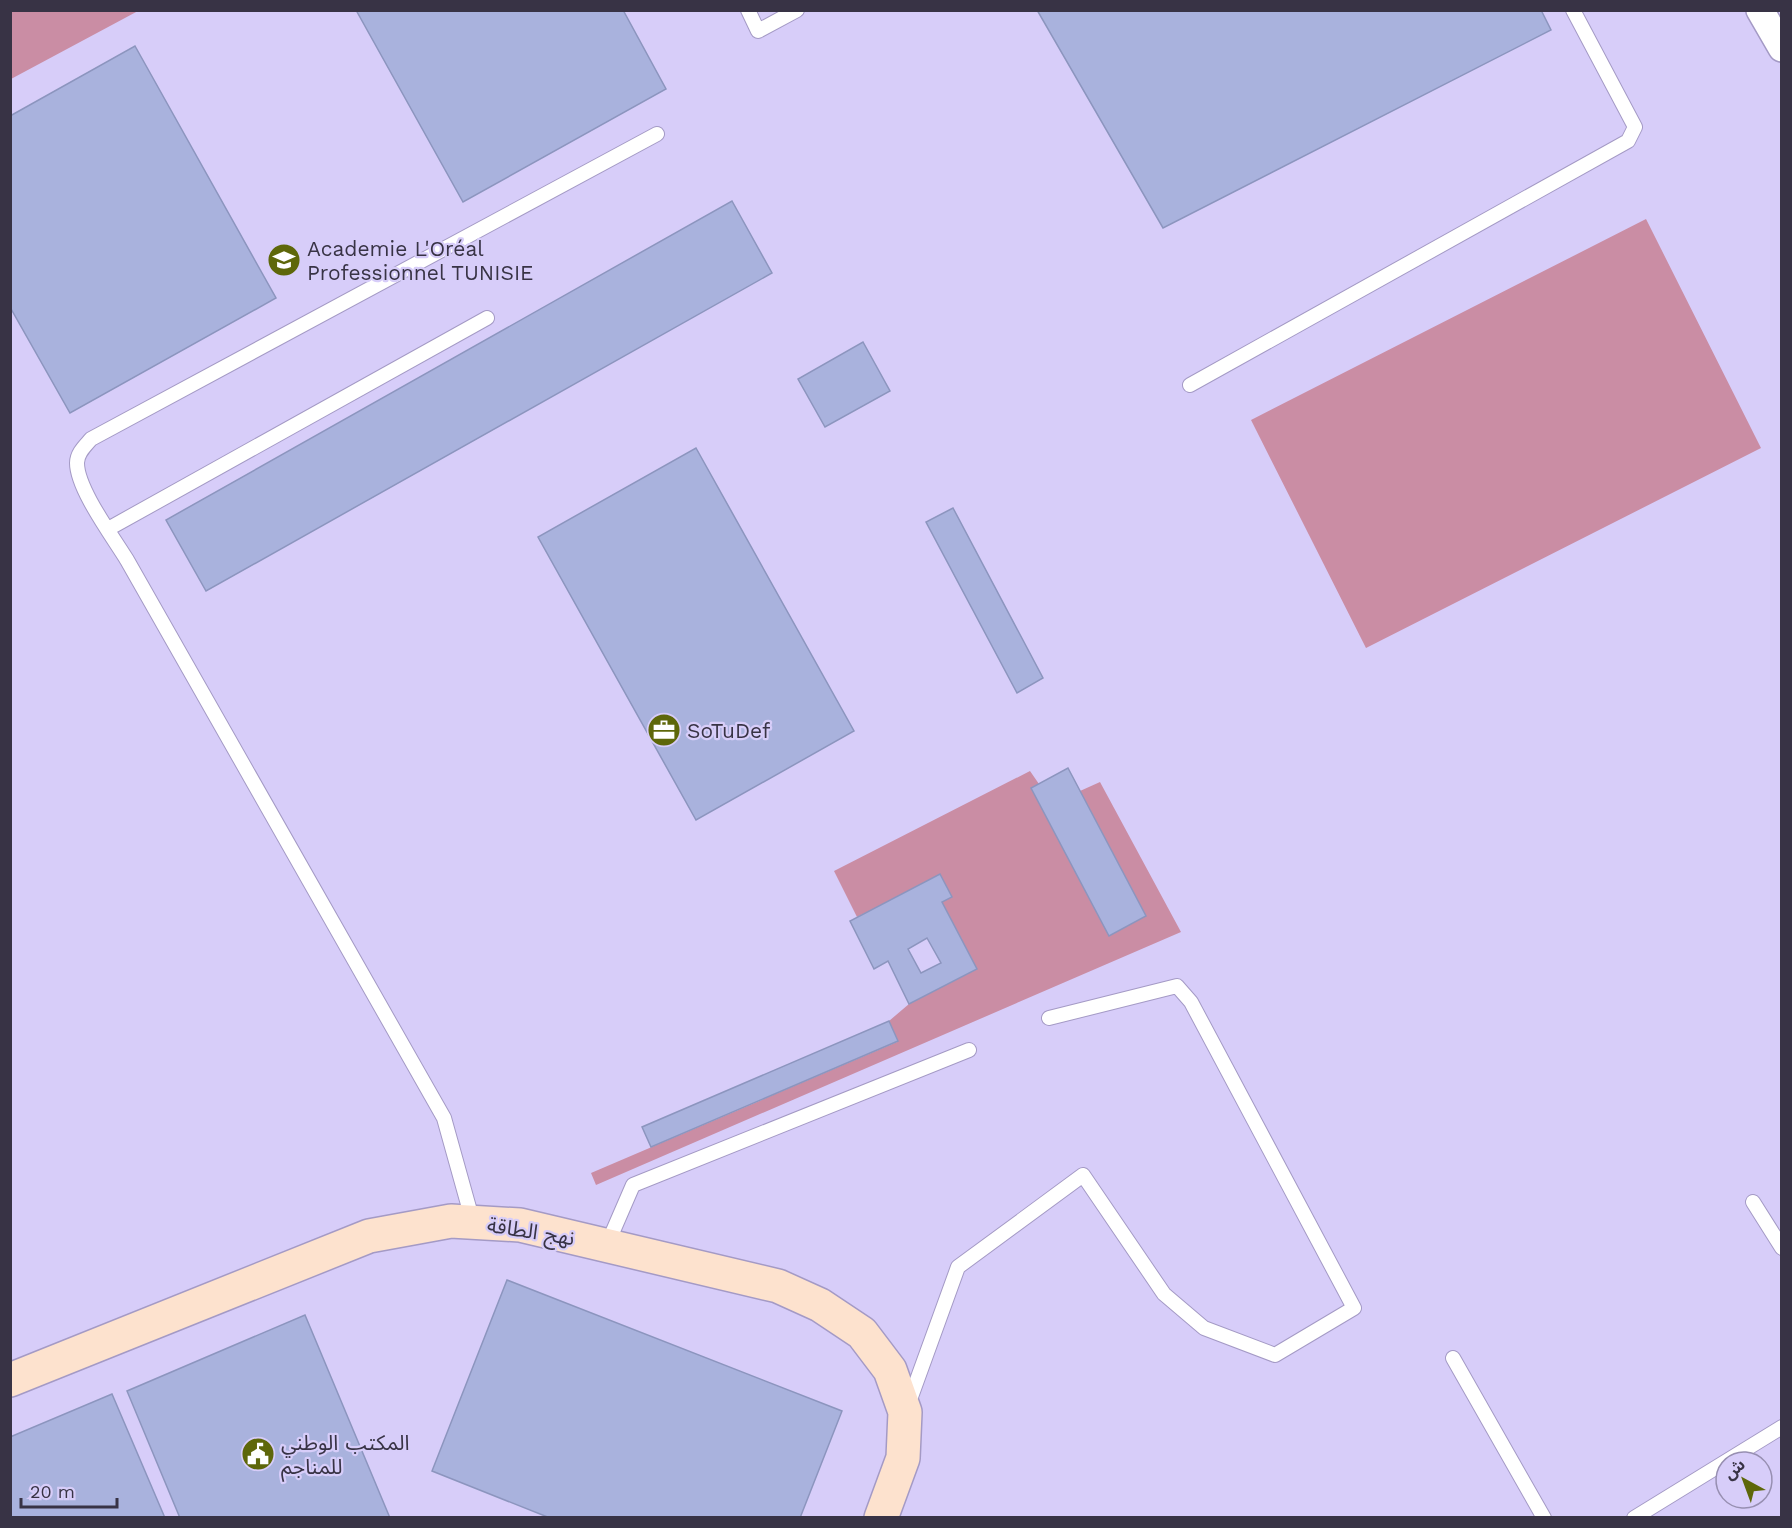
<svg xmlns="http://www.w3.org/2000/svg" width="1792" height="1528" font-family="'Work Sans','Noto Sans Arabic',sans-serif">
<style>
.green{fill:#ca8da4}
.building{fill:#a9b2dd;stroke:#8c95be;stroke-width:1.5;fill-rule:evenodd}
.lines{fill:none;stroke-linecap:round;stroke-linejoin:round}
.lane-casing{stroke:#a49ac5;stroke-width:16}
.street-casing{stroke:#a49ac5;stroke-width:30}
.secondary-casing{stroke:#a49ac5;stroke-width:36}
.lane{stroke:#fff;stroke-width:14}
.street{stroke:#fff;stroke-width:27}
.secondary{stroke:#fde2ce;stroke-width:33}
.labels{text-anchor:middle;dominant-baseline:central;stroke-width:4.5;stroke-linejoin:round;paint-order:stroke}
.poi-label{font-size:21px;fill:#383345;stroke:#d7cdf9;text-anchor:start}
.street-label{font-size:21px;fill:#383345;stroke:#d7cdf9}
</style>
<rect width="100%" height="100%" fill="#d7cdf9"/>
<path class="green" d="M11,10h127v1l-127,68z
M1646,219l115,229 -395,200 -115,-228z
M1030,771l9,13 -8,4 78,147 37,-19 -66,-125 20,-9 81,150 -585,253 -5,-12 306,-131 -8,-21 20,-17 68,-35 -35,-67 10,-5 -12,-22 -83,42 -23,-46z"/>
<path class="building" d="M356,10h267l43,79 -203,113z
M1037,10h504l10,20 -388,198z
M135,46l141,252 -206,115 -60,-106v-191z
M732,201l40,72 -566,318 -40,-71z
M863,342l27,49 -65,36 -27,-48z
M696,448l158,283 -158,89 -158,-283z
M953,508l90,170 -26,15 -91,-171z
M1068,768l78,148 -37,20 -78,-148z
M940,874l12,23 -10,5 35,67 -68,35 -21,-43 -14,8 -24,-48zM927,938l14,25 -20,10 -13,-24z
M889,1021l9,20 -247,106 -9,-20z
M507,1280l335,131 -42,107h-250l-118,-47z
M305,1315l85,203h-210l-53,-127z
M112,1394l53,124h-155v-81z"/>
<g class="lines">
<defs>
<path id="lane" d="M748,10l10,21 39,-21
M1190,385l438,-244 7,-14 -62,-117
M108,529l379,-211
M1753,1202l29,46
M473,1222l-29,-104 -317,-558c-14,-23 -50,-71 -50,-97 0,-10 8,-17 14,-24l566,-305
M607,1245l26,-60 336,-135
M1453,1358l91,160
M908,1405l50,-138 125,-92 81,119 40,34 71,27 79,-47 -163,-306 -14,-16 -128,32
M1634,1518l148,-91"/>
<path id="street" d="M1760,10l22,38"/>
<path id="secondary" d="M10,1380l359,-144 82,-15 69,4 258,61 42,19 42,28 28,37 15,42 -2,46 -22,60"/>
</defs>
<use href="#lane" class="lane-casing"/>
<use href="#street" class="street-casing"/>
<use href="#secondary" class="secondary-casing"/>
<use href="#lane" class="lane"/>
<use href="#street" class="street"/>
<use href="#secondary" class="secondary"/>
</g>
<defs>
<symbol id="university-disc" viewBox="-11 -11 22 22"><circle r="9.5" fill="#5e670a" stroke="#d7cdf9"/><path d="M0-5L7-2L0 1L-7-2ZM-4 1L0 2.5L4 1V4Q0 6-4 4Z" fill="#fff"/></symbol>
<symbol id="office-disc" viewBox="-11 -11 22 22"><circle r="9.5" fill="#5e670a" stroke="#d7cdf9"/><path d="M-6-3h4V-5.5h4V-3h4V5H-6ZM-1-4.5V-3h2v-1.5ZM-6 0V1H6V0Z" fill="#fff"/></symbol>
<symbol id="civic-disc" viewBox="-11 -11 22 22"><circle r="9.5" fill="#5e670a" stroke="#d7cdf9"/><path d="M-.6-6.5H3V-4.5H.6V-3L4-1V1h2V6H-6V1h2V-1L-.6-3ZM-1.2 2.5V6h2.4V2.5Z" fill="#fff"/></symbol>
</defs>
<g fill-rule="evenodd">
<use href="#university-disc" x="265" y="241" width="38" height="38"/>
<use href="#office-disc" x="645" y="711" width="38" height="38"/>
<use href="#civic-disc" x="239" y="1435" width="38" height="38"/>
</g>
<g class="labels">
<g class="poi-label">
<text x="307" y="248">Academie L'Oréal<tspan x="307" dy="24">Professionnel TUNISIE</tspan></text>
<text x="687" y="730">SoTuDef</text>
<text x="281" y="1442">المكتب الوطني<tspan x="281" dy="24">للمناجم</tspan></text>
</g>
<g class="street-label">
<text transform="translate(531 1231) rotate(9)">نهج الطاقة</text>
</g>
</g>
<rect width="1792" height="1528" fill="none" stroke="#383345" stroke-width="24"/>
<g transform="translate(1744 1480) rotate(319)"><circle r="28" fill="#d7cdf9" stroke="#978fb1" stroke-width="1.5"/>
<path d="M0-4.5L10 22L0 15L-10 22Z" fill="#5e670a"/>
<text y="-9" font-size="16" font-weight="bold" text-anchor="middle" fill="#383345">ش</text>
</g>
<path d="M21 1498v9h96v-9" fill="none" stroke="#383345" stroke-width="3"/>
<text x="30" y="1498" font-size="18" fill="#383345" stroke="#d7cdf9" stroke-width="4.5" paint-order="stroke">20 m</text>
</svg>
